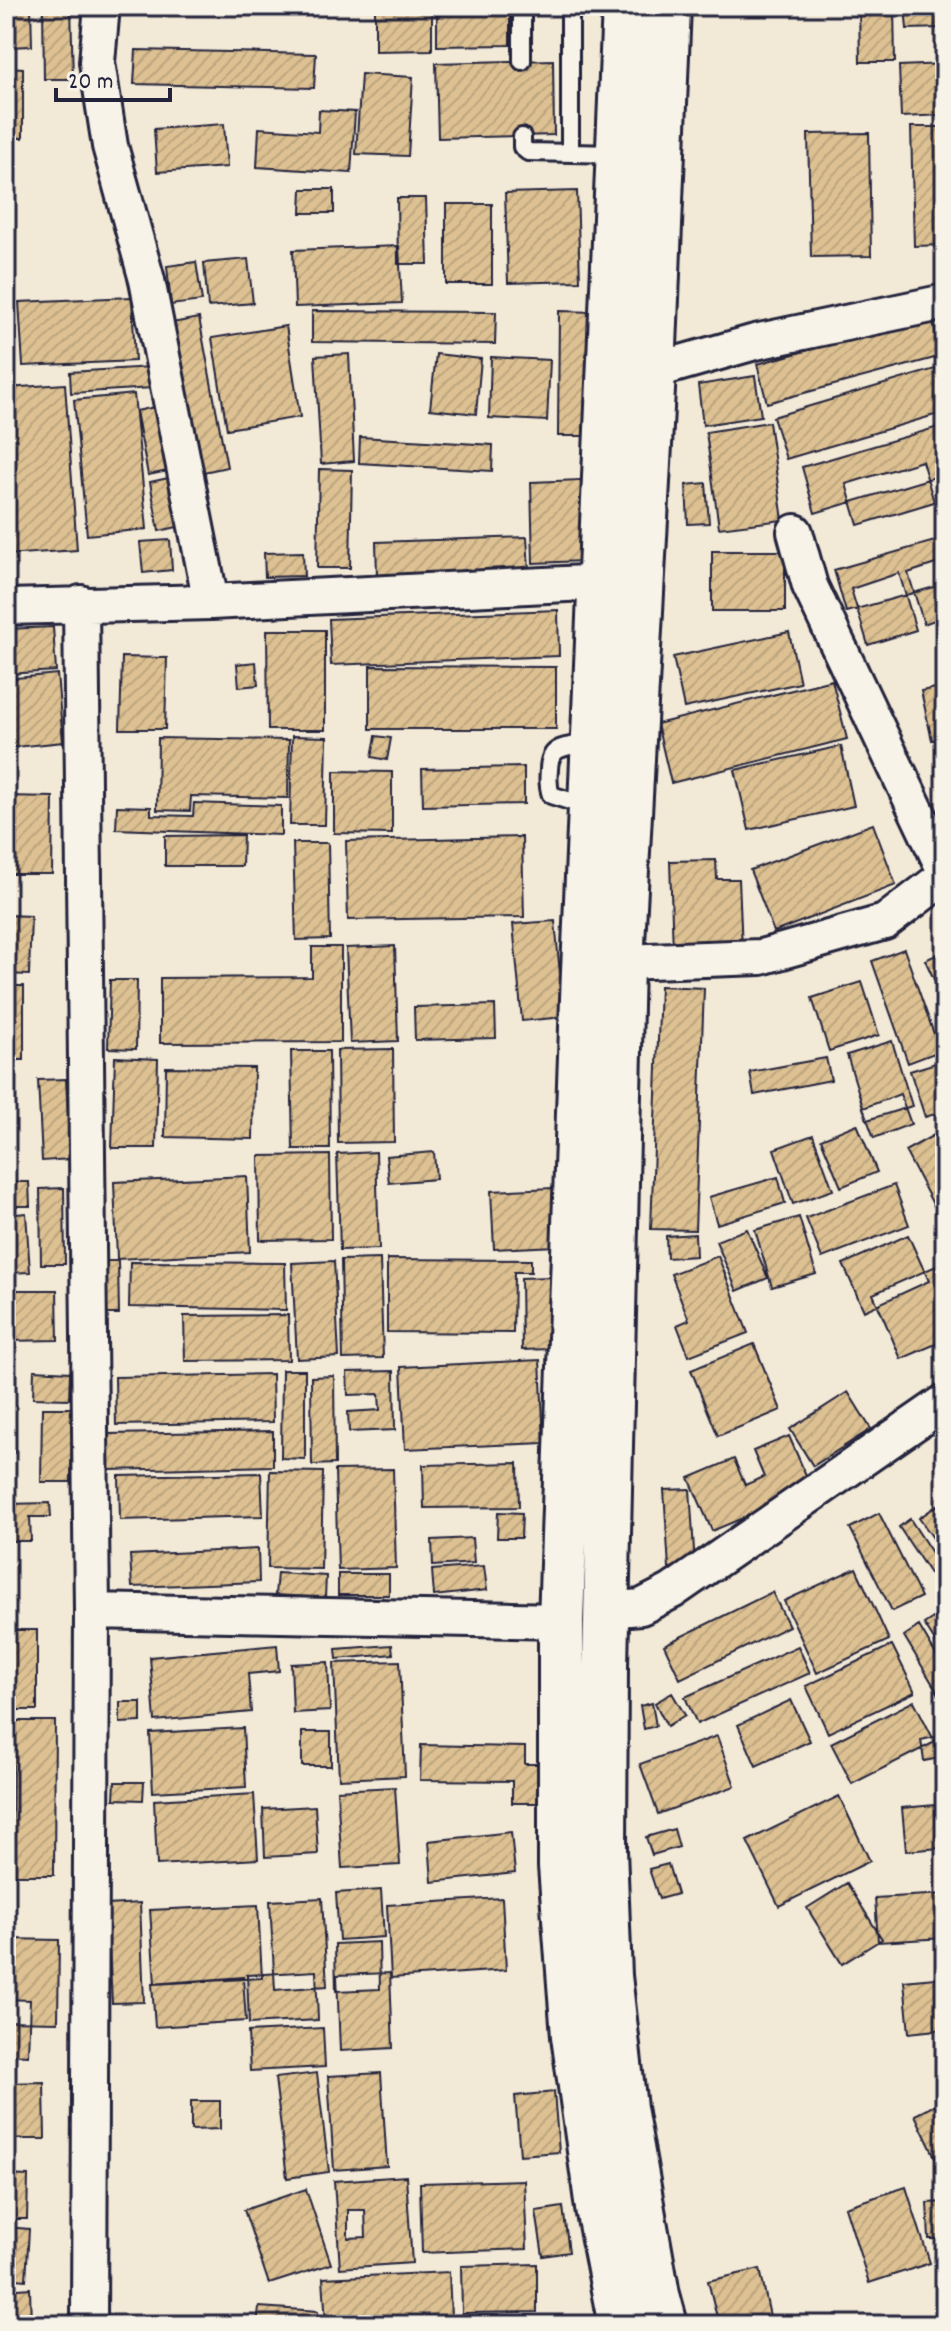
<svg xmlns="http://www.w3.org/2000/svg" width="951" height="2331" font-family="Dekko,sans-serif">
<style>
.building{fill:url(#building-hatch);stroke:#22223b;stroke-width:2;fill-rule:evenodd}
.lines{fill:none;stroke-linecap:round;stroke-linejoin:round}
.lane-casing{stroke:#22223b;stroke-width:22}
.street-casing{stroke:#22223b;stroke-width:40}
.primary-casing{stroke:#22223b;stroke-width:50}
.lane{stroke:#f7f3e8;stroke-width:16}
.street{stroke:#f7f3e8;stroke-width:34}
.primary{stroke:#f7f3e8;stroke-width:44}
</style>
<defs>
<pattern id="building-hatch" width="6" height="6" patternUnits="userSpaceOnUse" patternTransform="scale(2)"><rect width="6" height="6" fill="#ddc192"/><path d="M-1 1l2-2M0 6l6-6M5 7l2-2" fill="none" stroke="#bda67f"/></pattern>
</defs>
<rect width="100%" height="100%" fill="#f2e9d7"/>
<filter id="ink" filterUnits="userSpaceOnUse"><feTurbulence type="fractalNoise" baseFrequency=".0125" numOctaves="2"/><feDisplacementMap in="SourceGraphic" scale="16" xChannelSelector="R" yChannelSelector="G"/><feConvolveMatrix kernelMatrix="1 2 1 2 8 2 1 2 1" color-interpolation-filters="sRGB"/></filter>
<g filter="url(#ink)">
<path class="building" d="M6,6h25l1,40 -26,1z
M43,6h28l2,73h-29z
M375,6h57v44l-57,1z
M437,6h73v39l-73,1z
M859,6h35l1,56h-35z
M905,6h40v22l-38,1z
M136,50l180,4 -2,34 -180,-4z
M553,60l1,75 -116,3 -2,-75z
M945,64v51l-44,2 -2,-51z
M6,67l17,1v70h-17z
M361,74l52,3 -5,79 -52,-2z
M319,110l36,2 -4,61 -94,-6 2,-39 59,4z
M224,124l3,43 -70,5 -3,-43z
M911,127h34v118l-31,1z
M869,133l2,123 -60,1 -3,-123z
M302,189h32v24h-33z
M577,191l3,90 -72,2 -3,-90z
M397,198h29l2,66h-30z
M446,204h46v80h-46z
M399,246l3,57 -107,4 -2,-57z
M248,259l5,44 -45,4 -4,-44z
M196,262l6,39 -31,4 -4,-39z
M132,297l3,64 -112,5 -4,-64z
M312,311l184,1 -1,32 -183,-2z
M559,311l37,1 -2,124h-36z
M932,317l10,39 -175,47 -10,-39z
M199,318l28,149 -28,6 -27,-150z
M286,326l14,91 -73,12 -15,-91z
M349,354l5,107 -33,3 -6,-108z
M436,354l45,5 -5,55 -46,-5z
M491,357l59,3 -3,61 -58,-3z
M945,366v46l-159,47 -13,-42z
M151,367l1,21 -81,5 -1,-21z
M755,376l6,40 -58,9 -5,-40z
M65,384l12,166 -71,5v-167z
M134,394l13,135 -60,6 -13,-135z
M160,406l13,64 -25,5 -12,-64z
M769,422l14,98 -64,8 -13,-96z
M945,425v49l-130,39 -13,-46z
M360,437l133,8 -1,26 -133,-8z
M922,461l12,41 -76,23 -12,-41z
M319,469l33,1 -2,98h-33z
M173,477l9,49 -23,5 -9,-49z
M581,480l2,81 -50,2 -2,-81z
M706,483l3,40 -21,1 -2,-39z
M527,537l2,33 -152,5 -1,-33z
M945,538v46l-99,28 -12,-42z
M170,540l2,30 -29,3 -3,-31z
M712,551h73v60h-73z
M303,552l1,24 -39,1 -1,-24z
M945,561v55l-21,8 -16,-51z
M899,573l17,57 -48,15 -17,-56z
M558,610l1,46 -228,9 -2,-46z
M53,627l3,44 -50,3v-45z
M267,630h58v100h-57z
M789,632l11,51 -116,25 -11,-51z
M122,657l45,1 -2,71h-45z
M256,662l2,23 -19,2 -2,-23z
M370,666l186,1v62h-186z
M57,674l6,68 -57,6v-69z
M832,680l15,59 -176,44 -14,-59z
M945,686v52l-13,2 -11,-49z
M292,736l35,1 -2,88h-35z
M376,736l15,2 -4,22 -15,-3z
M158,738l131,2 -1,58 -97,-2 -1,15 -33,-1z
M841,746l13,60 -105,24 -14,-60z
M524,767v37l-101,2 -1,-37z
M334,771l58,1v62l-58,-1z
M6,796l47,1 -1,77h-46z
M194,803l87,3v29l-165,-6 1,-23 34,1v8l42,1z
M873,824l23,61 -122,47 -24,-62z
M243,835l-1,31h-77v-30z
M522,837l2,80 -176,3 -2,-79z
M293,843h35l2,96 -34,1z
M716,860l1,19h22l3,71 -69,2 -3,-91z
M6,915l25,1 -2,59 -23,-1z
M555,921l9,96 -42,4 -9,-97z
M395,946l3,95 -48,2 -4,-95z
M312,947h29v95l-181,1v-65l152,-1z
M904,949l36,102 -32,12 -36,-102z
M945,951v52l-20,-43z
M110,980h27l-1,69 -28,-1z
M862,982l17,53 -50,16 -17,-53z
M6,986h18v74h-18z
M660,986l44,2 -9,242 -44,-1z
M495,1005l1,33 -81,2 -1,-33z
M892,1041l20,65 -45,14 -20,-65z
M393,1049l1,93 -56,1 -1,-93z
M291,1051h38l1,98h-37z
M115,1057l43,2 -2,89h-44z
M826,1058l5,22 -77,15 -4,-23z
M945,1060v51l-20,6 -15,-46z
M166,1067l88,1 -1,71 -88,-2z
M66,1079l4,80 -28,2 -4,-81z
M900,1094l11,30 -37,14 -11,-30z
M857,1124l20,48 -36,15 -20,-48z
M945,1129v98l-40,-76z
M813,1135l20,55 -40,14 -19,-55z
M376,1152l3,97 -39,1 -3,-96z
M434,1152l2,27 -47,4 -3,-27z
M330,1155l1,84 -71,1 -1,-84z
M247,1176l3,76 -133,7 -3,-77z
M778,1177l7,26 -68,21 -8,-27z
M6,1182h23l1,24h-24z
M894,1185l15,40 -87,33 -16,-40z
M64,1188l1,76h-24l-1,-75z
M553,1188l3,58 -62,3 -3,-58z
M26,1213l4,59 -24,1v-58z
M799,1217l17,57 -44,13 -17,-57z
M747,1229l21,49 -31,13 -21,-50z
M695,1234l1,22 -29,2 -1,-22z
M908,1235l21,46 -65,30 -21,-47z
M718,1256l30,77 -59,23 -12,-31 12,-5 -18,-46z
M380,1259l3,99 -40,1 -2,-99z
M387,1259l144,1v12h-17l-1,61 -126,-1z
M105,1261h13l1,53h-12z
M334,1261l5,96 -42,2 -5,-96z
M130,1262l155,1 1,47 -157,-3z
M936,1266l9,21v53l-44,19 -28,-65z
M549,1277l1,72 -28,1 -1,-72z
M6,1290h51l1,50 -52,1z
M288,1315l1,45 -104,1 -1,-45z
M754,1344l27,66 -63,26 -27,-66z
M540,1360l4,83 -139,6 -4,-82z
M34,1370l36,2 -1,27 -36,-1z
M282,1370h23v89l-24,-1z
M394,1371l1,59 -46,2 -1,-20 32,-2 -1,-16 -31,1 -1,-23z
M272,1374l1,48 -157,3 -1,-48z
M334,1376l1,88 -23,1 -1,-88z
M848,1392l23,37 -58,37 -23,-37z
M6,1408h6l2,45h-8z
M42,1408h30l-1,74h-30z
M273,1431v35l-164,4v-36z
M789,1436l23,53 -100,42 -23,-53 45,-19 11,26 19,-8 -11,-26z
M518,1463l1,44 -95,1 -1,-43z
M393,1469l3,99 -58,2 -3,-100z
M270,1471l53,1 -2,97 -53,-1z
M261,1473l2,43 -143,4 -1,-44z
M690,1489l5,77 -26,2 -5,-78z
M50,1503l1,14h-21l1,24h-23l1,55h-3v-92z
M941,1503l4,6v46l-26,-37z
M498,1512l24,1 -1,25h-24z
M879,1513l42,84 -29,14 -42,-83z
M910,1519l32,49 3,-2v30l-46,-69z
M472,1538l2,25 -41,3 -1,-26z
M258,1549l1,33 -127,5 -2,-32z
M484,1566l3,24 -53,6 -2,-26z
M856,1568l33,72 -72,33 -33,-72z
M277,1573l49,3 -1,22 -50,-3z
M338,1574h51v21h-51z
M772,1592l17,34 -109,53 -16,-34z
M944,1611l1,2v44l-21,-33z
M919,1626l26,44v25l-4,3 -37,-62z
M6,1630h31v80h-31z
M277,1645l2,26 -31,3 3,38 -96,9 -5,-64z
M392,1645l1,9 -56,5 -1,-10z
M892,1645l23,47 -87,41 -22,-47z
M798,1646l12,27 -113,51 -12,-27z
M400,1661l5,115 -66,3 -5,-116z
M328,1662l2,49 -37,2 -2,-49z
M672,1693l13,22 -18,11 -12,-23z
M791,1700l19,41 -54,25 -18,-41z
M914,1701l21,41 -83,42 -21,-41z
M120,1702h21v20l-21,1z
M652,1703l4,23 -12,3 -4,-23z
M8,1721h47l-1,154h-42l1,-122h-5z
M945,1726v31l-21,4 -3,-21 18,-4 -1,-9z
M243,1728l3,59 -93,5 -3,-59z
M302,1732h29v34h-29z
M717,1736l18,50 -77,28 -18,-50z
M421,1745l104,2v17h22v39h-35v-22l-92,-1z
M115,1782h29l-1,18 -29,-1z
M395,1787l5,78 -58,3 -5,-78z
M254,1794l4,65 -101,6 -3,-65z
M839,1796l31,65 -91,45 -32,-65z
M935,1805l4,43 -33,3 -4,-43z
M315,1806l3,48 -53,3 -2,-48z
M674,1829l5,18 -27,8 -6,-18z
M511,1832l4,41 -83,9 -3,-41z
M668,1864l9,30 -18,5 -10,-30z
M847,1883l35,56 -40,25 -35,-56z
M381,1890l3,47 -45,3 -3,-47z
M945,1894v44l-67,4 -3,-44z
M322,1898l5,88 -52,4 -5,-89z
M502,1898l4,72 -115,8 -4,-73z
M140,1903l4,99 -32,1 -5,-98z
M258,1905l4,73 -107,6 -5,-74z
M6,1939l53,1 -1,82 -52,-1z
M379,1942l1,47 -44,2 -1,-47z
M316,1971l2,49 -69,4 -2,-49z
M390,1973l3,75 -53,3 -3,-76z
M243,1977l3,44 -91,6 -3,-43z
M945,1977v52l-36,4 -5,-52z
M6,1999l24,1 -2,55 -22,-1z
M323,2028l2,39 -75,4 -2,-39z
M317,2073l12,99 -42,6 -12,-100z
M381,2073l6,93 -53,4 -6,-94z
M44,2082l1,57h-39v-56z
M554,2092l5,60 -39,3 -5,-59z
M945,2100v55l-9,4 -21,-44z
M191,2101h29v28l-29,1z
M6,2175l22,1 -1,43h-21z
M406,2176l6,87 -72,5 -6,-87zM348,2210h17l1,27 -18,1z
M524,2180l3,69 -105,4 -2,-70z
M906,2187l24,76 -61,20 -24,-76z
M306,2189l25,75 -62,20 -25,-74z
M945,2202v37h-16l-2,-36z
M563,2207l6,45 -26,4 -7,-45z
M6,2227l23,2 -3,51 -20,-2z
M537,2264v48l-75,1 -1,-47z
M760,2269l11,52 -17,4h-35l-11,-44z
M449,2272l2,44 -125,7 -3,-45z
M30,2288l1,37h-25v-35z
M259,2307l59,4 -1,14h-60z
M576,2317v8h-154z"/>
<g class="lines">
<defs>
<path id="lane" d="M522,61v-55
M522,137v10l6,5 88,2
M570,152v-146
M589,807l-38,-12c-3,-8 -3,-16 -2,-25 0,-27 21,-23 42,-27"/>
<path id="street" d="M102,6l-5,56 13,84 37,134 64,322
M653,371l102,-29 190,-40
M795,532l15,54 135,285
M81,603l11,1008 -3,714
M6,607l205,-5 414,-21
M621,962l140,-5 124,-35 60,-46
M607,1610l34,-3 31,-16 273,-189
M92,1611l469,10"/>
<path id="primary" d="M621,2325l-23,-117 -24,-172 -13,-170v-245l23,-650 41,-965
M665,2325l-8,-30 -33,-187 -15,-132 -5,-126 1,-184 16,-704 32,-591 15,-365"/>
</defs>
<use href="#lane" class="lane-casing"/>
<use href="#street" class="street-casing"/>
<use href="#primary" class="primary-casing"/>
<use href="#lane" class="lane"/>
<use href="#street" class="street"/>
<use href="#primary" class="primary"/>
</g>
</g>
<rect width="951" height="2331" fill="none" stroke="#f7f3e8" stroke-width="32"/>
<rect x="16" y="16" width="919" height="2299" fill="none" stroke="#22223b" stroke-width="3" filter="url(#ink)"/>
<path d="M56 88v12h114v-12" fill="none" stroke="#22223b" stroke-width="4"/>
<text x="68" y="88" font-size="24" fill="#22223b" stroke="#f7f3e8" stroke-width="6" paint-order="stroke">20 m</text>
</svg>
